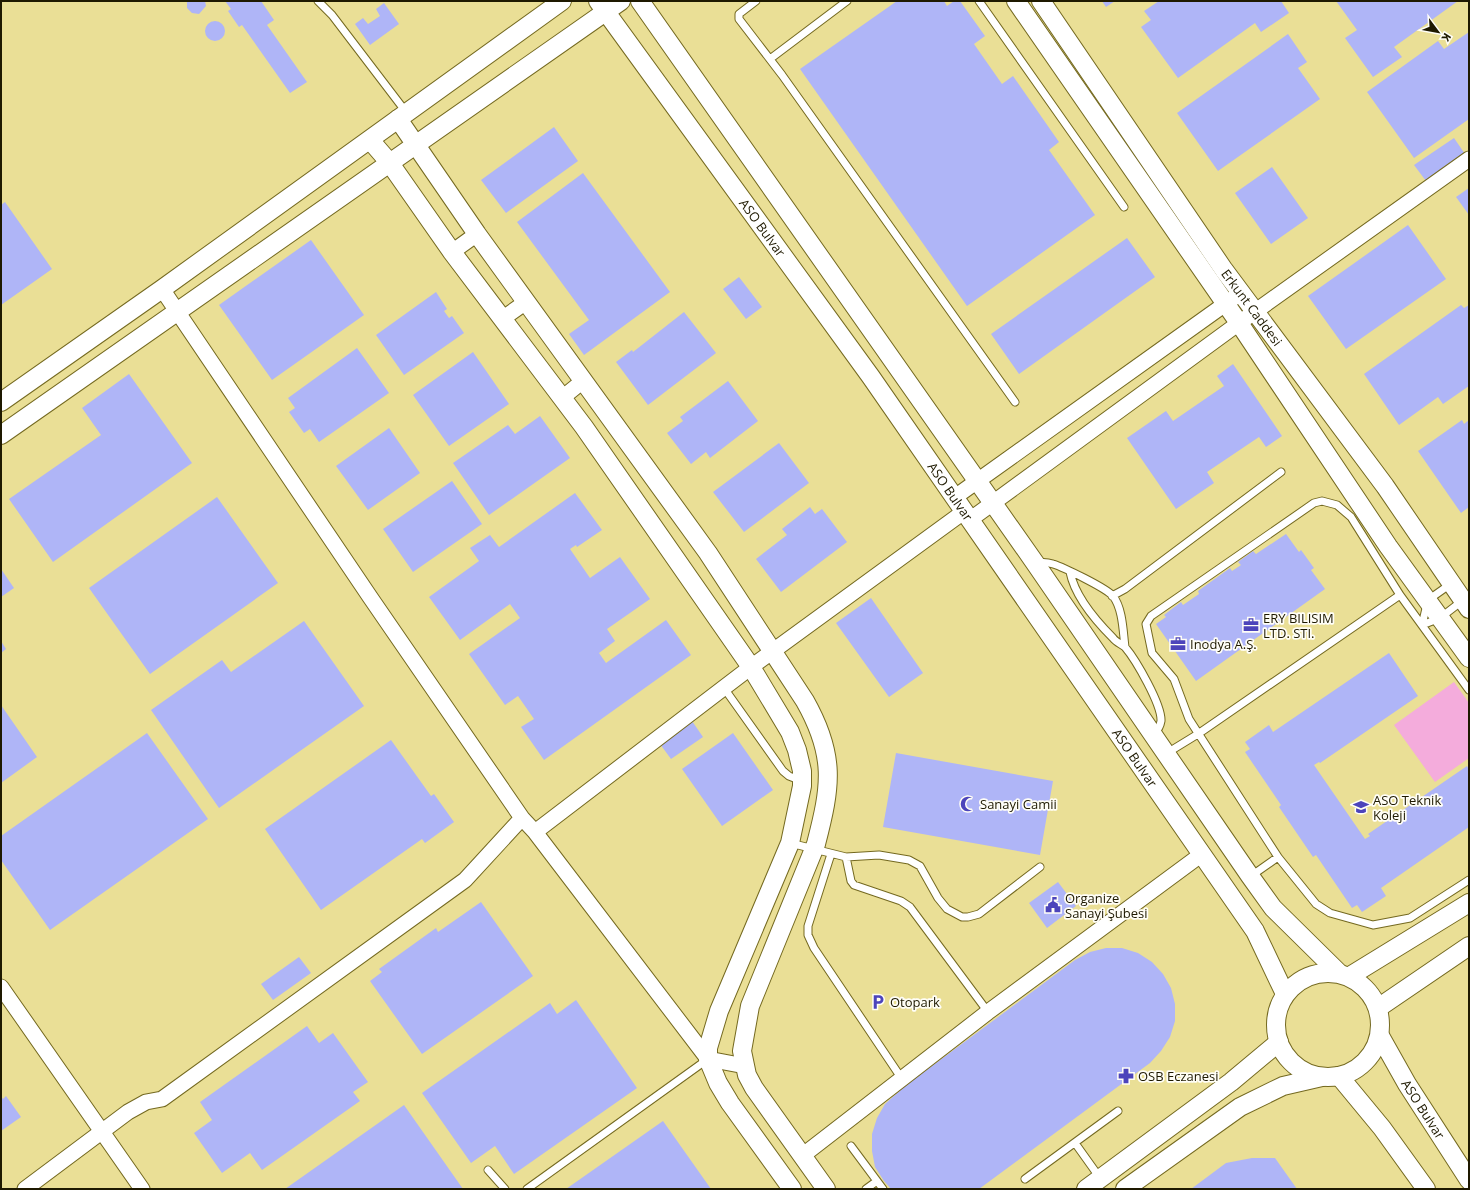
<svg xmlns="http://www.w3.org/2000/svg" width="1470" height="1190" font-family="'Open Sans',sans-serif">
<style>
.green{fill:#f4acdc}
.building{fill:#afb5f7}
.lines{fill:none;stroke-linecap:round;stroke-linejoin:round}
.service-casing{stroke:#746920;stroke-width:9}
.minor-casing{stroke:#746920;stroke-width:17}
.tertiary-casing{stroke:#746920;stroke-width:20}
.service{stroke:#fff;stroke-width:7}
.minor{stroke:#fff;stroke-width:15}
.tertiary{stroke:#fff;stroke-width:18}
.labels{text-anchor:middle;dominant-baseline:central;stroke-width:3.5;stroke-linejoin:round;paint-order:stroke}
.street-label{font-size:13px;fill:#1e1900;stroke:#fffef7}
.poi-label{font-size:13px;fill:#1e1900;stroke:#fffef7;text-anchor:start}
</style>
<rect width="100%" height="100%" fill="#eadf96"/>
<path class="green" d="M1454,682l15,21v55l-34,24 -41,-57z"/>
<path class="building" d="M187,1h18l1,5 -7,8 -7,-1 -5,-5z
M225,1h36l13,19 -7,5 40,57 -17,11 -48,-68 -3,2 -11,-16 3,-2z
M897,1h47l3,5 7,-5h6l25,35 -11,8 28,40 11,-8 46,66 -10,8 46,65 -128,91 -167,-237z
M1102,1h13l-9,6z
M1159,1h122l8,12 -28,19 -6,-9 -77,55 -37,-51 10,-7 -7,-9z
M1336,1h122l-64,46 8,10 -29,20 -28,-39 12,-8z
M384,3l15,21 -29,21 -15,-21 8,-6 5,6 12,-8 -4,-7z
M205 31a10 10 0 1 1 20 0a10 10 0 1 1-20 0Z
M1469,32v87l-55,39 -47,-66 71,-51 6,8z
M1288,34l19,28 -9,6 22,31 -102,72 -41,-58z
M554,127l24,34 -72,52 -25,-33z
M1454,138l11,16 -39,27 -12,-16z
M1272,167l36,51 -37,26 -36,-51z
M583,173l87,119 -86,63 -15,-21 20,-14 -72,-98z
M1469,188v27l-13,-18z
M5,202l47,67 -51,36v-100z
M1408,225l38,54 -100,70 -38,-53z
M1127,238l28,39 -136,97 -28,-40z
M311,240l53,75 -92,65 -53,-75z
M739,277l23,30 -16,12 -23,-30z
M436,292l11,17 -3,2 5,7 3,-2 12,17 -60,42 -28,-40z
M1461,305l3,3 5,-3v81l-26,18 -5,-7 -39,28 -35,-51z
M684,312l32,41 -68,52 -32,-43 16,-12 1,2z
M357,348l32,45 -70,49 -9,-13 -6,4 -15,-21 6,-4 -7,-10z
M473,352l36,52 -60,42 -36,-51z
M1233,364l49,72 -16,11 -7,-10 -52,35 7,11 -38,26 -49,-71 39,-27 7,10 51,-35 -7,-10z
M129,374l63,89 -139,99 -44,-63 92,-64 -19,-27z
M728,381l30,40 -48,37 -4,-6 -15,12 -24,-31 16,-12 -3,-4z
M540,416l30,42 -81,57 -36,-52 55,-38 7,9z
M1462,420l2,4 5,-4v87l-8,6 -43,-62z
M389,428l31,45 -52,37 -32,-44z
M779,443l30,40 -65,49 -31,-40z
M452,481l30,43 -69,48 -30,-43z
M575,493l27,37 -25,17 -1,-2 -6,4 20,29 30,-21 30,42 -43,30 8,12 -16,12 7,10 60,-43 25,35 -147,105 -23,-33 13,-8 -16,-23 -13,9 -36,-51 51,-36 -10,-14 -50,36 -31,-43 50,-36 -9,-13 20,-13 9,12z
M217,497l61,86 -128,91 -61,-86z
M810,507l5,7 7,-5 25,33 -66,50 -25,-33 31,-24 -5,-6z
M1286,534l13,18 2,-2 13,18 -3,2 14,19 -129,92 -40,-57 10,-7 -2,-2 17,-13 2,3 16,-11 -1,-3 32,-23 2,3 9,-6 -3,-3 15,-11 3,3z
M1,569l13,19 -13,9z
M871,598l52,75 -34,24 -53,-74z
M304,621l60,85 -145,102 -68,-98 71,-50 9,12z
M1,641l5,8 -5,4z
M1389,653l29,43 -98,67 -1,-1 -5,3 51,74 5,-3 -2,-2 99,-68 2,4v57l-88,61 5,8 -24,16 -5,-7 -5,3 -36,-53 -3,2 -34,-50 2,-2 -36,-53 5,-3 -5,-7 24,-17 4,7z
M1,705l36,52 -36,26z
M692,721l11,16 -32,22 -11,-15z
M147,733l61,86 -158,111 -49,-70v-24z
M733,733l40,57 -51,36 -40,-57z
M391,740l40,56 3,-2 20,28 -29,21 -3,-4 -101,71 -56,-81z
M896,753l157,28 -13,74 -157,-28z
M1058,882l18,24 -29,22 -18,-25z
M481,902l52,74 -111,78 -52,-73 12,-9 -3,-3 57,-41 2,4z
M1106,948h16l16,5 14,9 11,12 8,14 4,16v17l-5,16 -9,14 -11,12 -171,126h-88l-7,-8 -9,-14 -3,-16v-17l5,-16 8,-14 20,-18 170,-126 15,-8z
M299,957l12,16 -38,27 -12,-16z
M576,1000l61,88 -123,86 -19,-28 -24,17 -49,-70 128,-90 7,11z
M307,1026l12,17 14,-10 35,49 -15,10 7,9 -98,69 -12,-17 -28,20 -28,-40 18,-13 -12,-18z
M1,1096l2,3 3,-3 15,21 -20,14z
M404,1105l59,84h-178z
M663,1121l48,68h-145z
M1252,1158h23l22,31h-106l35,-26z"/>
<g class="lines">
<defs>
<path id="service" d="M318,1l14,14 74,97
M756,1l-17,13v5l43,56 233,327
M979,1l145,206
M770,59l77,-58
M1037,563c5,-1 10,-1 16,1 10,3 53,24 60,32 10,13 10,36 12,51
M1070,572c5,25 25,48 43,66 3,4 8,6 12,9 11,13 37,58 36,74 -1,6 -3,9 -7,13
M1112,596l13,-7 156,-117
M1422,625l6,-25 24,-17
M1422,625l18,-7 22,-17
M724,688l59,83 6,5 13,5
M1167,753l31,-19 202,-139
M790,843l56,14 33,-2 30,5 11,6 18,32 9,11 15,8h6l11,-3 61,-47
M831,854l-23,72v9l6,13 88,131
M846,857l5,24 3,4 47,16 9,6 78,105
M1278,857l-89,-138 -15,-40 -22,-26 -6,-29 5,-8 163,-113 8,-2 15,4 14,12 49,78 69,95
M1251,876l27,-19 38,47 14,9 43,12 37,-7 59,-38
M1075,1143l25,35
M851,1146l32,43
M488,1170l17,19
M1025,1179l93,-68
M527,1189l181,-130
M866,1189l11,-8"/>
<path id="minor" d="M452,252l25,-18
M162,289l208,308 152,221 13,14 173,227 37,7
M502,319l24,-17
M562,398l21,-17
M955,497l280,-200
M971,519l268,-196 230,-164
M535,832l216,-165 214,-156
M1,987l141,202
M802,1156l186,-144 214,-158
M25,1189l103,-77 18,-10 16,-3 303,-219 57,-62"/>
<g id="tertiary">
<path id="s1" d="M598,1l273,376 384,554 30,63"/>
<path d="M640,1l395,562 215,313 23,32 66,65"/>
<path d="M1016,1l223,322 149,223 81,112"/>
<path id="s2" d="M1041,1l183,269 161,216 84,123"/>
<path d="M398,119l79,115 231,319 97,148c31,55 26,85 11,143l-66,162 -8,45 5,24 7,13 72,101"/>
<path d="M370,140l19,22 63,90 132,175 167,240 39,65 7,18 5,21v15l-12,57 -71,168 -11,37v11l10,24 12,20 62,86"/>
<path d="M1,402l161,-113 400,-288"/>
<path d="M1,435l620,-434"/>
<circle cx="1328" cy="1025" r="52"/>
<path d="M1350,976l119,-73"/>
<path d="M1378,1008l91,-62"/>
<path id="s3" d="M1380,1036l27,48 62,96"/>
<path d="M1339,1076l43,52 44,61"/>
<path d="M1086,1189l145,-107 48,-40"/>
<path d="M1125,1189l115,-82 43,-21 39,-9"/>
</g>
</defs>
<use href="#service" class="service-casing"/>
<use href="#minor" class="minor-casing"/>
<use href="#tertiary" class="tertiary-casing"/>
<use href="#service" class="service"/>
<use href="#minor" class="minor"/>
<use href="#tertiary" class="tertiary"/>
</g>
<defs>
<symbol id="office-bare" viewBox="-9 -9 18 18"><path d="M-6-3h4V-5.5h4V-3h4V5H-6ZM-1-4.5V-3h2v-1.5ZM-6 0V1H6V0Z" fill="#4c44bb" stroke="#fffef7" stroke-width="2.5" paint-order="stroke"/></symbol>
<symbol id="mosque-bare" viewBox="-9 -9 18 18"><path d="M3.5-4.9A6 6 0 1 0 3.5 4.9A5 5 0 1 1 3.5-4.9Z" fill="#4c44bb" stroke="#fffef7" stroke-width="2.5" paint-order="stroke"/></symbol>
<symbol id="school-bare" viewBox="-9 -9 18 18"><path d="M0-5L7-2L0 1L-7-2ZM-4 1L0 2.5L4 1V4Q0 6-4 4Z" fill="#4c44bb" stroke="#fffef7" stroke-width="2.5" paint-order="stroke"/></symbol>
<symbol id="civic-bare" viewBox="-9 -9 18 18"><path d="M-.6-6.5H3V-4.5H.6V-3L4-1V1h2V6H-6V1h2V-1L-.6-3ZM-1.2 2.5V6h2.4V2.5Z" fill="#4c44bb" stroke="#fffef7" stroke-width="2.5" paint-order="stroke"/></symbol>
<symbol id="parking-bare" viewBox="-9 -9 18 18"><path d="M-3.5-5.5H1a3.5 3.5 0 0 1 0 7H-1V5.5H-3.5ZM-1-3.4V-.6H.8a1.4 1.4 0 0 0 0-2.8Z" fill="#4c44bb" stroke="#fffef7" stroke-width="2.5" paint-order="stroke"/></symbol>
<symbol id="pharmacy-bare" viewBox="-9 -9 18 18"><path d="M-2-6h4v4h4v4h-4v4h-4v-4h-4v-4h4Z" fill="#4c44bb" stroke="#fffef7" stroke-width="2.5" paint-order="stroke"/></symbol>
</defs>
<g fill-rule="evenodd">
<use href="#office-bare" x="1240" y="614" width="22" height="22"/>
<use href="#office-bare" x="1167" y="633" width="22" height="22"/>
<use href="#mosque-bare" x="957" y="793" width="22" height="22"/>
<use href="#school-bare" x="1350" y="796" width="22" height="22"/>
<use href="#civic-bare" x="1042" y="894" width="22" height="22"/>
<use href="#parking-bare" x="867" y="991" width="22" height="22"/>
<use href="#pharmacy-bare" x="1115" y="1065" width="22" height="22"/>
</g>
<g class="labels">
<g class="street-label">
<text stroke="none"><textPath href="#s1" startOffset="280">ASO Bulvar</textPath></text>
<text stroke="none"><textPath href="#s2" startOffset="372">Erkunt Caddesi</textPath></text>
<text stroke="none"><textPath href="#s1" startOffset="604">ASO Bulvar</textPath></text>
<text stroke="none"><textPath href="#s1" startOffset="928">ASO Bulvar</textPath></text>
<text stroke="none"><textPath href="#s3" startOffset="85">ASO Bulvar</textPath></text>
</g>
<g class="poi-label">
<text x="1263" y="618">ERY BILISIM<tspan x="1263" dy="15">LTD. STI.</tspan></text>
<text x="1190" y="644">Inodya A.Ş.</text>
<text x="1373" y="800">ASO Teknik<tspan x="1373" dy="15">Koleji</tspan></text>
<text x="980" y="804">Sanayi Camii</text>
<text x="1065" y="898">Organize<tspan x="1065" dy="15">Sanayi Şubesi</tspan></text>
<text x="890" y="1002">Otopark</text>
<text x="1138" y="1076">OSB Eczanesi</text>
</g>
</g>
<rect width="1470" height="1190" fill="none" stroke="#1e1900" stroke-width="4"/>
<g transform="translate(1438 32) rotate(122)" stroke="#fffef7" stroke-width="3" paint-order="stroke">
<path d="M0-3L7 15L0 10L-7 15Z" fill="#1e1900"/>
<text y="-6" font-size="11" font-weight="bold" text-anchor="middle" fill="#1e1900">K</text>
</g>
</svg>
